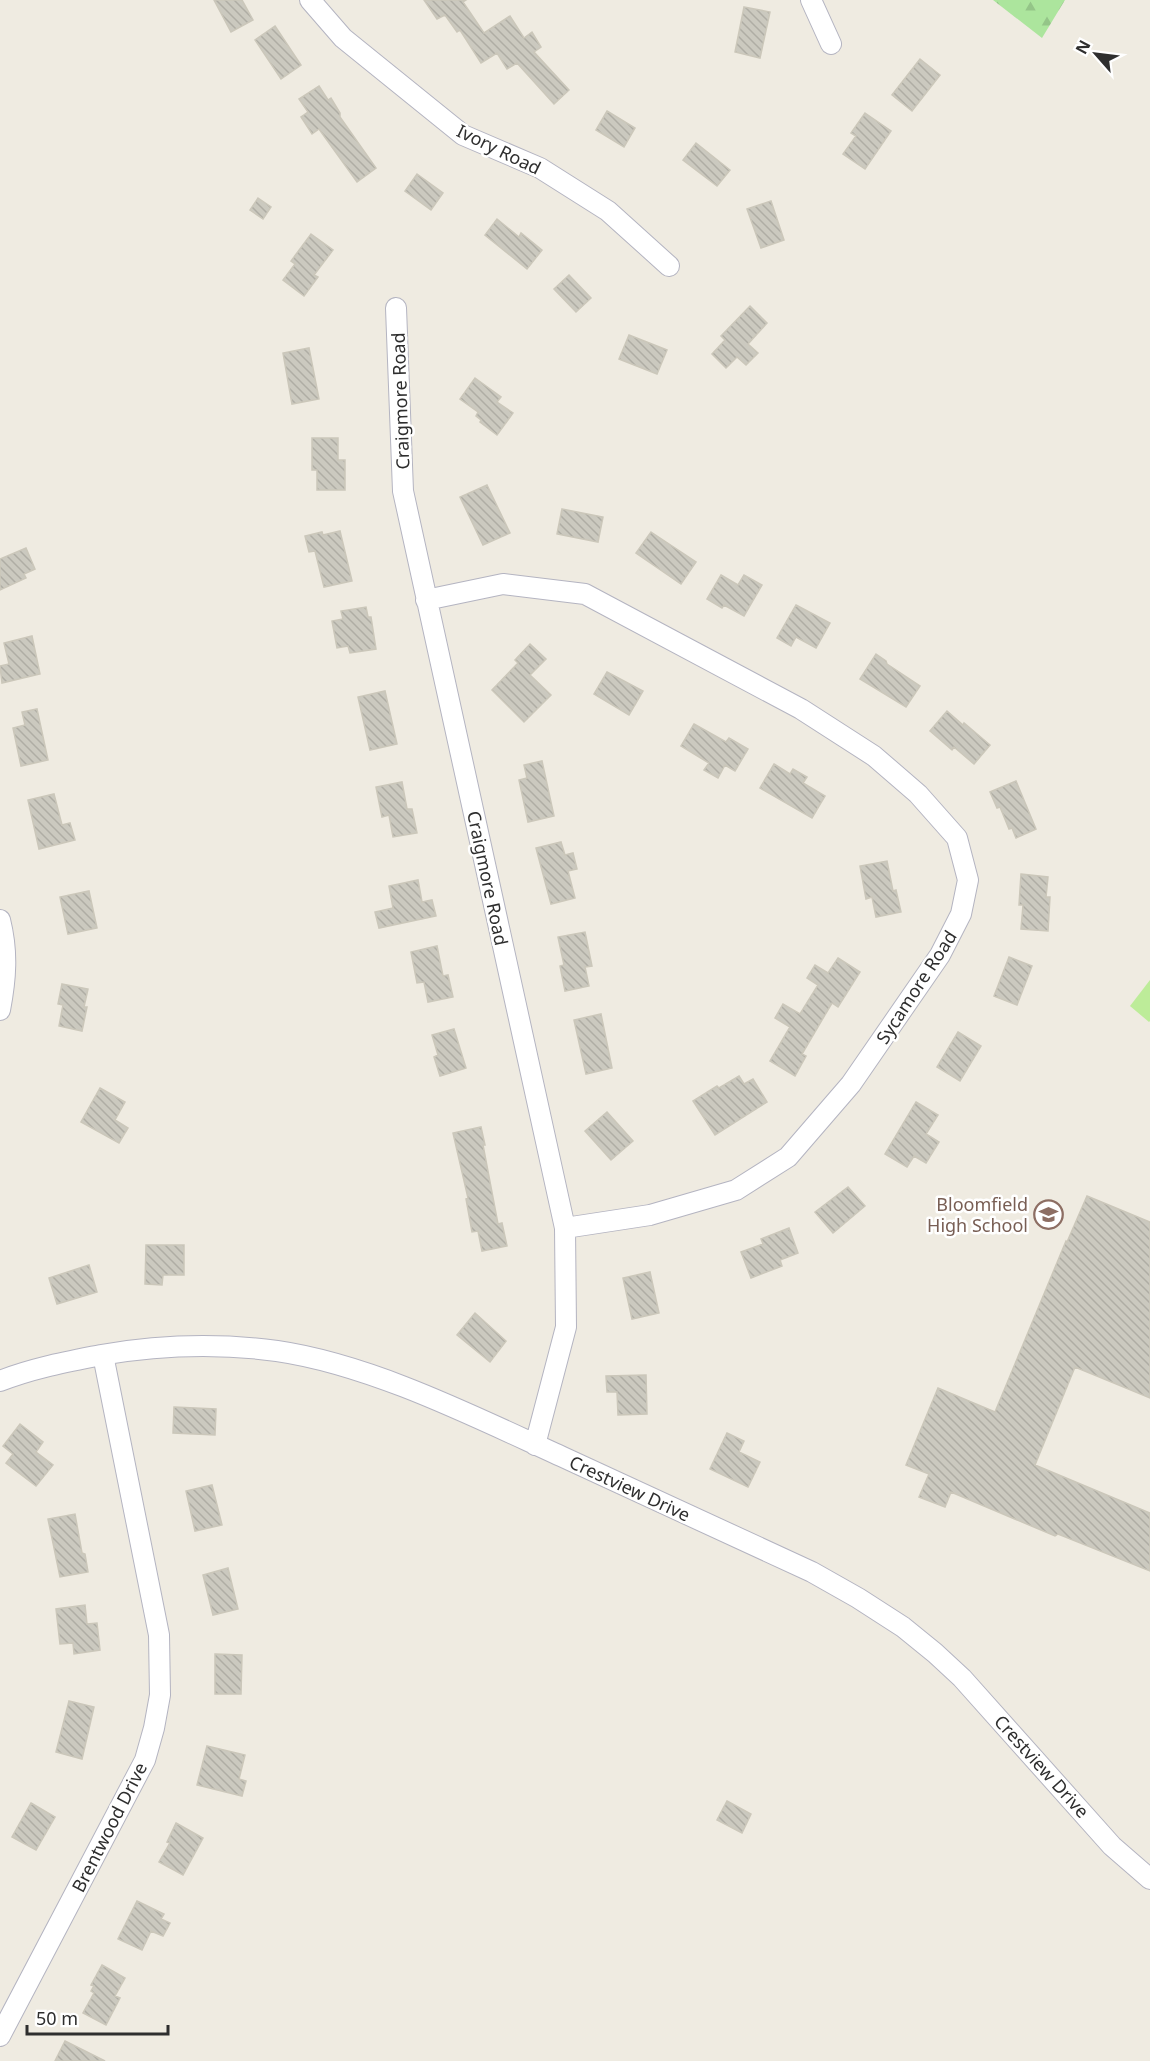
<svg xmlns="http://www.w3.org/2000/svg" width="1150" height="2061" font-family="'Noto Sans',sans-serif">
<style>
.forest{fill:url(#forest-firs)}
.pitch{fill:#bdec99}
.building{fill:url(#building-back-hatch);stroke:#cbc7ba;stroke-width:1.5}
.lines{fill:none;stroke-linecap:round;stroke-linejoin:round}
.street-casing{stroke:#b4b4c1;stroke-width:22}
.street{stroke:#fff;stroke-width:20}
.labels{text-anchor:middle;dominant-baseline:central;stroke-width:5;stroke-linejoin:round;paint-order:stroke}
.street-label{font-size:18px;fill:#2e2e2e;stroke:#fff}
.education-label{font-size:18px;fill:#785e54;stroke:#fff;text-anchor:end}
</style>
<defs>
<pattern id="forest-firs" width="22" height="20" patternUnits="userSpaceOnUse" patternTransform="scale(1.5)"><rect width="22" height="20" fill="#ace59d"/><path d="M5 1l3.5 6h-7zM16 11l3.5 6h-7z" fill="#94c588"/></pattern>
<pattern id="building-back-hatch" width="6" height="6" patternUnits="userSpaceOnUse" patternTransform="scale(1.5)"><rect width="6" height="6" fill="#cbc9bf"/><path d="M-1 5l2 2M0 0l6 6M5-1l2 2" fill="none" stroke="#afada4"/></pattern>
</defs>
<rect width="100%" height="100%" fill="#efebe1"/>
<path class="forest" d="M993,0h72l-23,38z"/>
<path class="pitch" d="M1150,980v41l-1,1 -19,-16z"/>
<path class="building" d="M214,0h28l11,20 -22,12z
M424,0h42l-3,2 21,31 26,-17 14,22 8,-6 9,15 -7,5 35,38 -15,14 -37,-41 -10,6 -10,-16 -16,10 -21,-33 -3,2 -12,-17 -8,4z
M744,7l26,5 -10,46 -25,-6z
M275,26l26,39 -20,14 -26,-39z
M920,59l20,16 -28,36 -20,-16z
M319,86l9,14 3,-2 9,15v4l36,51 -19,14 -38,-53 -7,5 -11,-17 7,-5 -9,-13z
M607,111l28,17 -11,19 -28,-17z
M865,113l26,18 -26,38 -22,-15 13,-18 -5,-3z
M696,143l34,27 -13,16 -34,-26z
M417,174l26,19 -12,17 -26,-19z
M258,198l13,9 -8,12 -13,-9z
M771,201l13,39 -23,8 -14,-39z
M497,219l22,18 2,-4 21,17 -15,19 -42,-34z
M311,234l22,16 -19,25 4,2 -14,19 -21,-16 12,-16 -4,-3z
M569,275l22,23 -15,14 -22,-23z
M750,306l17,17 -19,21 10,9 -12,12 -9,-8 -11,11 -14,-14 13,-14 -4,-4z
M629,335l38,15 -10,24 -38,-15z
M309,348l10,51 -27,5 -9,-51z
M475,378l26,19 -4,5 16,11 -16,22 -17,-13 1,-2 -5,-4 2,-4 -18,-13z
M312,438h26v22h7v30h-28v-20h-5z
M487,485l23,48 -27,12 -23,-48z
M562,509l41,8 -5,25 -41,-8z
M340,531l12,50 -28,6 -9,-36 -6,1 -4,-16 17,-4 1,3z
M651,532l45,30 -15,22 -45,-31z
M26,548l9,21 -11,5 2,4 -26,12v-31z
M721,575l17,10 6,-10 18,10 -18,31 -20,-11 -2,3 -15,-9z
M796,605l34,18 -14,25 -20,-11 -5,9 -14,-8z
M366,607l2,10h3l5,32 -26,4 -2,-7 -11,2 -5,-27 11,-2 -2,-8z
M32,636l8,38 -38,9 -2,-17 9,-2 -5,-21z
M530,644l16,15 -16,16 21,20 -27,27 -32,-32 26,-27 -3,-3z
M876,654l10,7 1,3 33,22 -14,21 -46,-28z
M607,672l36,19 -14,24 -35,-21z
M385,691l12,53 -27,6 -12,-53z
M37,709l11,51 -27,6 -8,-38 12,-3 -3,-13z
M947,711l16,14 1,-2 26,22 -16,19 -20,-17 -2,3 -22,-19z
M694,724l32,18 3,-4 19,11 -13,22 -10,-6 -7,13 -14,-8 5,-7 -28,-17z
M542,761l12,55 -26,6 -9,-42 8,-2 -3,-13z
M774,764l16,10 3,-5 14,8 -4,6 22,13 -13,22 -52,-30z
M1016,781l20,48 -20,9 -4,-10 -3,1 -9,-22 -3,1 -7,-16z
M402,782l5,27h5l5,24 -24,4 -4,-22 -7,2 -6,-30z
M54,794l8,31 8,-2 5,17 -36,9 -11,-49z
M561,842l4,13 8,-2 4,16 -9,2 7,27 -24,6 -15,-56z
M887,861l6,30 3,-1 5,22 -25,5 -4,-20 -6,2 -6,-33z
M1021,874l27,3 -2,20h4l-2,34 -27,-2 2,-24h-4z
M418,880l4,22 10,-2 4,16 -57,12 -4,-16 18,-4 -4,-22z
M89,891l8,37 -29,6 -8,-37z
M585,932l7,34 -7,1 4,19 -24,5 -5,-25 4,-1 -6,-28z
M437,946l6,30 5,-1 5,22 -25,5 -4,-20 -7,1 -6,-31z
M1009,957l23,9 -15,39 -23,-9z
M838,958l22,14 -22,35 -6,-4 -30,51 4,2 -11,20 -25,-15 20,-34 -15,-9 8,-14 17,10 18,-29 -11,-7 8,-13 13,8z
M62,984l26,5 -4,18h3l-5,24 -23,-5 4,-21 -5,-1z
M601,1014l11,54 -26,6 -12,-54z
M454,1029l12,39 -26,8 -6,-19 4,-2 -6,-20z
M958,1032l23,14 -21,35 -23,-14z
M739,1076l5,8 9,-5 14,23 -52,33 -22,-34 24,-15 2,2z
M100,1088l25,14 -10,18 13,8 -9,15 -38,-21z
M916,1102l22,13 -12,19 13,8 -13,21 -12,-7 -7,11 -22,-13z
M607,1112l26,29 -22,19 -26,-29z
M481,1127l4,18h-2l15,79 4,-1 5,23 -25,5 -4,-20 -6,1 -6,-33 2,-1 -15,-65z
M848,1187l17,19 -32,27 -18,-21z
M1087,1196l63,26v176l-75,-31 -40,98 115,48v58l-92,-37 -3,2 -104,-44 -6,15 -26,-10 10,-23 -23,-9 32,-77 57,24 71,-171 1,1z
M789,1228l9,25 -18,7 2,6 -31,12 -10,-26 22,-8 -2,-5z
M146,1245h38v30h-21l-1,10 -17,-1z
M89,1265l8,27 -40,12 -8,-26z
M650,1272l9,41 -27,6 -9,-41z
M475,1313l31,28 -16,21 -33,-27z
M646,1375l1,39 -29,1 -1,-23h-10l-1,-16z
M174,1407l42,2 -1,26 -42,-2z
M20,1424l23,18 -7,10 17,13 -17,21 -30,-23 7,-9 -10,-8z
M727,1433l17,8 -5,11 21,10 -12,25 -38,-18z
M212,1485l10,40 -27,6 -9,-40z
M75,1514l7,39 3,1 3,18 -28,5 -12,-58z
M228,1568l10,41 -25,6 -10,-40z
M85,1605l2,19 10,-1 3,27 -26,4 -1,-11 -13,1 -4,-35z
M215,1654l27,1 -1,39h-26z
M69,1701l25,6 -12,52 -26,-7z
M207,1746l38,9 -6,24 7,2 -4,15 -45,-11z
M727,1801l24,13 -9,19 -25,-13z
M31,1803l24,14 -19,33 -24,-13z
M176,1823l27,15 -20,37 -24,-13 11,-19 -3,-1z
M137,1901l27,13 -3,5 9,4 -7,13 -12,-5 -9,19 -24,-11z
M102,1965l23,13 -10,18 5,2 -14,27 -23,-12 11,-20 -3,-2 3,-5 -3,-1z
M65,2041l40,20h-50z"/>
<g class="lines">
<defs>
<path id="street" d="M310,0l33,38 120,97 77,33 68,43 61,55
M811,0l20,44
M396,308l7,183 162,737 1,99 -31,118
M426,600l77,-16 82,10 216,115 73,47 44,38 39,44 11,42 -7,34 -21,41 -89,129 -63,73 -52,33 -86,25 -85,13
M0,920c8,32 6,58 0,90
M0,1381c33,-13 66,-19 101,-26 58,-10 117,-12 176,-4 96,14 200,67 288,107 83,38 165,76 247,114l46,26 45,29 32,26 27,25 150,168 38,33
M0,2036l145,-276 9,-32 6,-33 -1,-60 -56,-280"/>
</defs>
<use href="#street" class="street-casing"/>
<use href="#street" class="street"/>
</g>
<defs>
<symbol id="school-ring" viewBox="-11 -11 22 22"><circle r="9.5" fill="#fff" stroke="#8d6e63" stroke-width="1.5"/><path d="M0-5L7-2L0 1L-7-2ZM-4 1L0 2.5L4 1V4Q0 6-4 4Z" fill="#8d6e63"/></symbol>
</defs>
<g fill-rule="evenodd">
<use href="#school-ring" x="1032" y="1198" width="33" height="33"/>
</g>
<g class="labels">
<g class="street-label">
<text transform="translate(499 149) rotate(26)">Ivory Road</text>
<text transform="translate(400 401) rotate(-92)">Craigmore Road</text>
<text transform="translate(488 878) rotate(78)">Craigmore Road</text>
<text transform="translate(916 987) rotate(-57)">Sycamore Road</text>
<text transform="translate(630 1488) rotate(25)">Crestview Drive</text>
<text transform="translate(1042 1766) rotate(48)">Crestview Drive</text>
<text transform="translate(109 1827) rotate(-63)">Brentwood Drive</text>
</g>
<g class="education-label">
<text x="1028" y="1204">Bloomfield<tspan x="1028" dy="21">High School</tspan></text>
</g>
</g>
<g transform="translate(1096 54) rotate(298)" stroke="#ffffff" stroke-width="4.5" paint-order="stroke">
<path d="M0-4.5L10 22L0 15L-10 22Z" fill="#2e2e2e"/>
<text y="-9" font-size="16" font-weight="bold" text-anchor="middle" fill="#2e2e2e">N</text>
</g>
<path d="M27 2025v9h141v-9" fill="none" stroke="#2e2e2e" stroke-width="3"/>
<text x="36" y="2025" font-size="18" fill="#2e2e2e" stroke="#ffffff" stroke-width="4.5" paint-order="stroke">50 m</text>
</svg>
